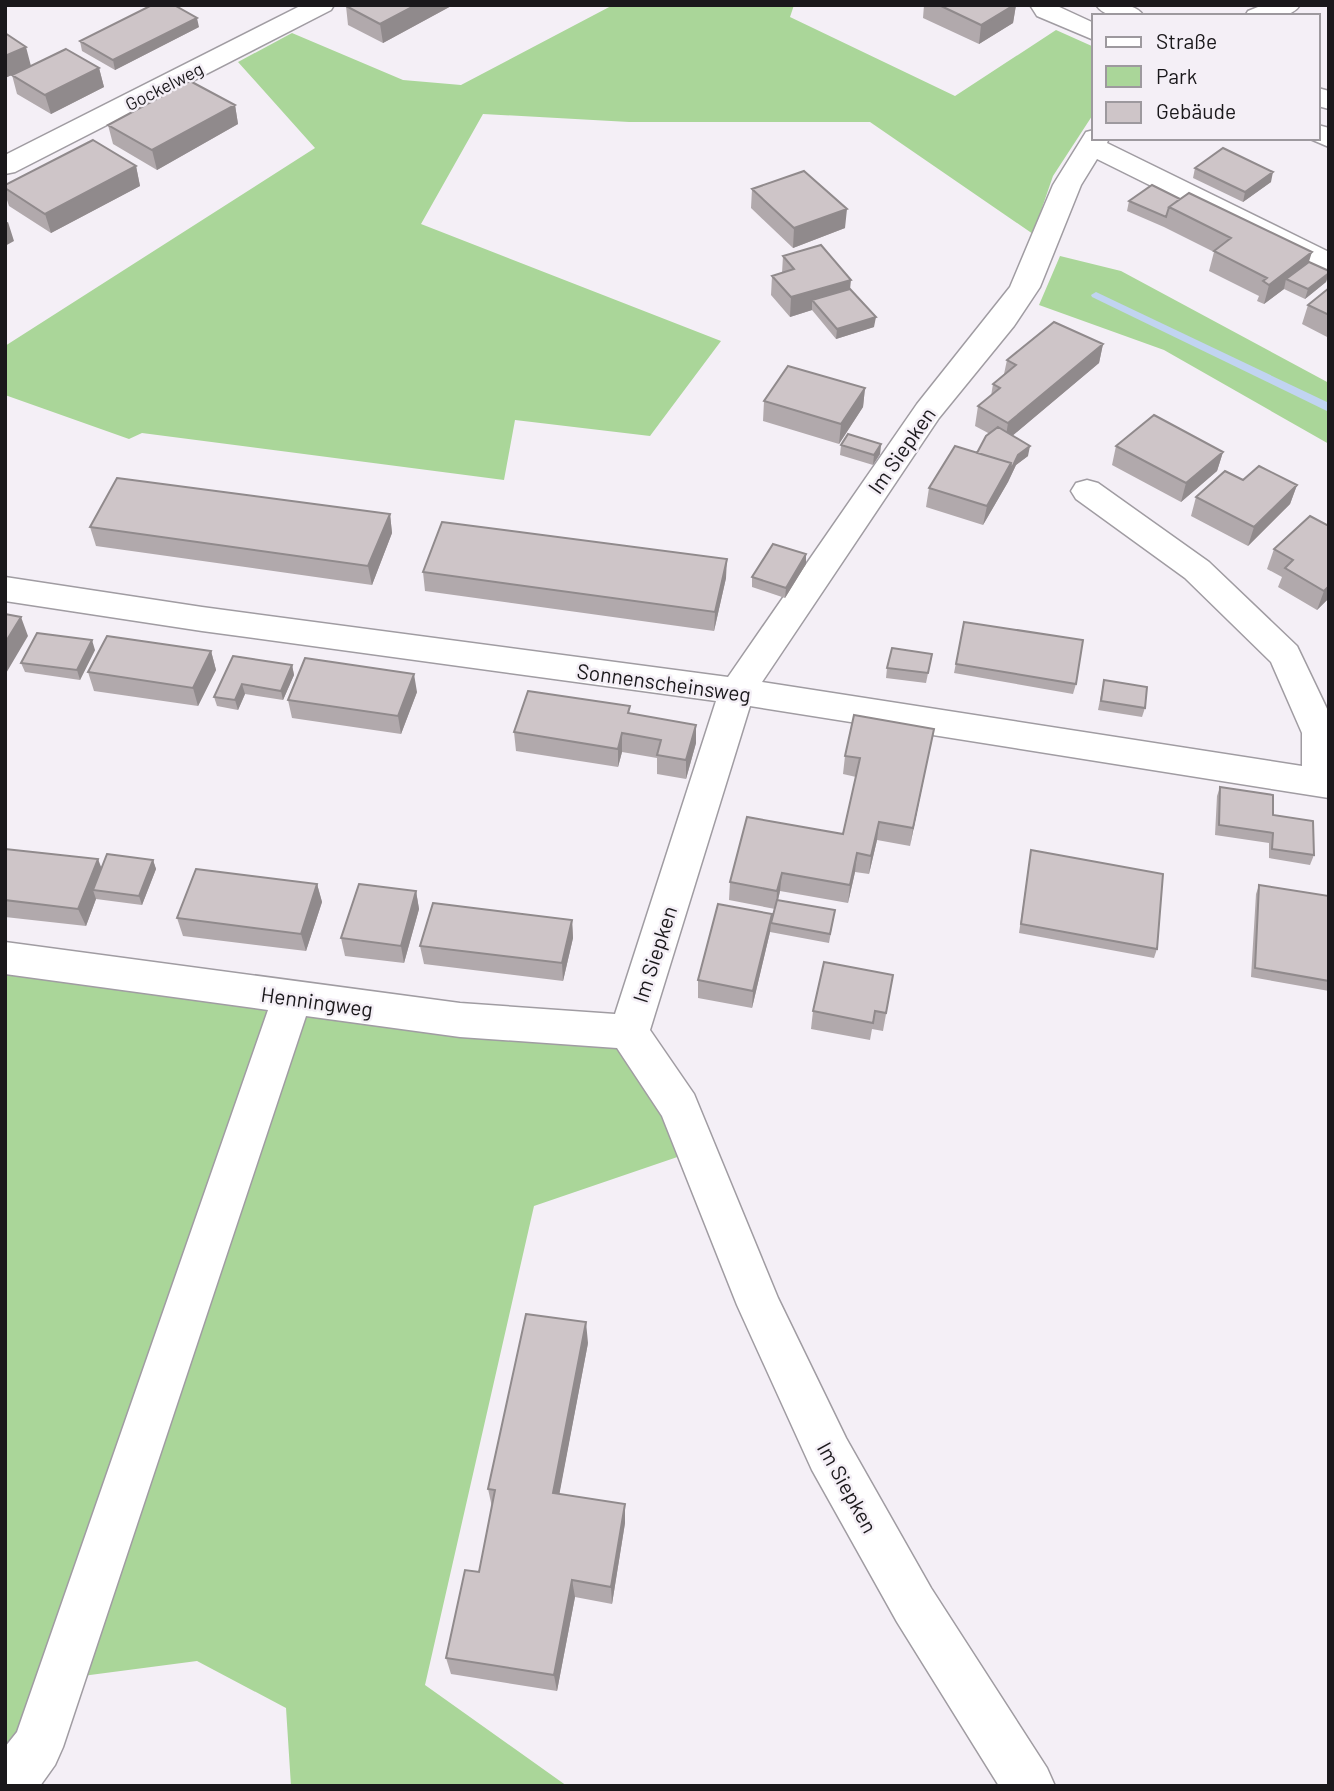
<svg xmlns="http://www.w3.org/2000/svg" width="1334" height="1791" font-family="Barlow,sans-serif">
<style>
.green{fill:#aad699}
.lines{fill:none;stroke-linecap:round;stroke-linejoin:round}
.stream{fill:#c1d4f1;fill-rule:evenodd}
.minor-casing{stroke:#a09ca2;stroke-width:3}
.major-casing{stroke:#a09ca2;stroke-width:3}
.minor{fill:#fff;fill-rule:evenodd}
.major{fill:#fff;fill-rule:evenodd}
.wall{fill:#b1a9ac}
.shaded-wall{fill:#908a8c}
.building{fill:#cec5c8;stroke:#908a8c;stroke-width:2}
.labels{text-anchor:middle;dominant-baseline:central;stroke-width:5;stroke-linejoin:round;paint-order:stroke}
.far-street-label{font-size:18px;fill:#1a181b;stroke:#f4eff6}
.street-label{font-size:21px;fill:#1a181b;stroke:#f4eff6}
</style>
<rect width="100%" height="100%" fill="#f4eff6"/>
<path class="green" d="M613,5h181l-4,12 165,79 101,-66 38,17v66l-41,63 -20,58 -163,-112h-241l-146,-8 -62,110 300,117 -71,95 -135,-16 -11,60 -362,-47 -13,6 -124,-44v-49l310,-198 -77,-86 54,-29 111,47 58,5z
M1060,256l61,15 208,112v61l-165,-94 -125,-45z
M5,969l287,29 -287,787z
M294,1006l332,31 66,115 -158,54 -109,479 142,101h-276l-5,-78 -89,-47 -130,17z"/>
<g class="lines">
<path class="stream" d="M1096,292l233,111v9l-237,-115 -1,-2z"/>
<defs>
<path id="minor" d="M302,5h32l-3,5 -316,162 -10,2v-19z
M1030,5h25l39,18v17l-57,-24z
M1263,5h37c-10,16 -39,11 -55,11l3,-5z
M1318,125l11,3v19l-21,-9h10z
M1094,130v8h15l-2,5 222,109v20l-10,-3 -222,-110 -16,26 -41,102 -26,39 -75,92 -177,264 540,84v-33l-31,-71 -86,-84 -109,-79 -5,-8 5,-8 11,-3 11,3 111,79 88,84 32,67v85l-579,-92 -100,324 44,64 84,204 68,140 85,150 116,180 8,18h-56l-102,-164 -85,-152 -75,-165 -75,-189 -45,-68 -157,-11 -154,-21 -243,731 -8,18 -15,21h-35v-39l12,-15 251,-722 -263,-36v-32l455,61 155,11 101,-313 -514,-70 -197,-30v-24l197,30 526,70 189,-273 93,-117 43,-102 33,-53z"/>
<path id="major" d="M1096,5c16,0 38,-4 48,11 -16,0 -38,4 -48,-11z
M1318,88l11,3v18l-11,-3z"/>
</defs>
<use href="#minor" class="minor-casing"/>
<use href="#major" class="major-casing"/>
<use href="#minor" class="minor"/>
<use href="#major" class="major"/>
</g>
<path class="wall" d="M453,5l-70,38 -35,-18 -2,-19z
M924,5h92l-3,18 -34,21 -56,-26z
M199,27l-84,43 -33,-19 -2,-10z
M5,33l26,33 68,2 5,19 -53,27 -34,-20 -5,-19 5,-2 -12,5z
M235,105l3,19 -81,46 -44,-26 -5,-19z
M136,166l4,20 -89,47 -42,-27 -4,-12v-9z
M1195,168l76,14 -28,20 -50,-24z
M752,189l93,39 -52,20 -42,-40z
M1180,199l149,72 -3,11 -21,17 -21,-10 -20,15 -7,-3 2,-5 -50,-25 5,-19 -50,-25 -37,-16 2,-10z
M783,256l67,33 24,38 -38,12 -24,-29 -22,7 -19,-22 1,-19 10,-3z
M1329,288v50l-27,-14 6,-19z
M1103,344l-4,19 -87,73 16,20 -12,9 -8,17 -25,43 -57,-18 3,-19 48,-35 13,-19 -15,-8 3,-20 13,-10 2,-12 11,-10 3,-14z
M865,388l-2,19 -24,37 -76,-23 1,-20z
M881,444l-1,10 -7,11 -33,-10 1,-10z
M1116,446l107,6 -6,19 -36,31 -69,-37z
M1243,480l54,5 -7,19 -42,42 -57,-30 5,-19z
M390,514l2,19 -20,52 -276,-39 -6,-19z
M1329,526v72l-12,12 -39,-23 4,-10 -15,-8 7,-20z
M806,554v10l-21,34 -33,-11v-10z
M423,572l303,6 -12,53 -289,-40z
M964,622l112,62 -3,10 -119,-21z
M95,650l-15,30 -55,-8 -4,-9z
M211,651l5,19 -18,36 -104,-15 -6,-19z
M932,654l-6,29 -40,-5 1,-10z
M233,656l59,9 2,10 -11,25 -38,-6 -7,16 -21,-4 -3,-9z
M1104,680l41,28 -3,9 -44,-7z
M417,692l-16,42 -109,-16 -4,-18z
M630,713l66,30 -10,36 -29,-5v-16l-35,-6 -4,15 -102,-16 -2,-19z
M930,748l-20,98 -33,-6 -8,34 -14,-2 -7,31 -68,-12 -2,9 57,10 -6,33 -59,-11 -18,76 -54,-10v-18l74,-66 -1,9 4,-14 -46,-9 1,-18 113,-48 13,-57 -13,-3 2,-18z
M1220,787l53,28 41,40 -4,10 -41,-7v-15l-54,-8 2,-39z
M5,849l96,19 52,-8 3,9 -14,36 -46,-6 -10,27 -81,-9z
M1031,850l126,99 -3,9 -135,-25z
M317,884l5,18 -16,49 -123,-15 -6,-18z
M1259,885l70,11v95l-78,-14 5,-83z
M416,891l3,18 -15,54 -59,-7 -4,-18z
M572,920l1,18 -10,43 -139,-17 -4,-18z
M890,992l-7,39 -11,-2 -2,11 -59,-11 2,-18z
M588,1343l-29,151 66,29 -13,81 -37,-7 -18,94 -106,-17 -5,-16 33,-86 13,-65 -4,-18z"/>
<path class="shaded-wall" d="M416,5h37l-70,38 -3,-19z
M1014,5h2l-3,18 -34,21 2,-19z
M197,18l2,9 -84,43 -2,-10z
M26,47l5,19 -26,12v-22z
M99,68l5,19 -53,27 -6,-19z
M235,105l3,19 -81,46 -5,-20z
M136,166l4,20 -89,47 -6,-19z
M1273,172l-2,10 -28,20 2,-10z
M847,209l-2,19 -52,20 1,-20z
M8,222l6,19 -9,5v-23z
M1312,252l-6,19 -20,8 -2,10 -20,15 5,-19z
M1329,273l-3,9 -21,17 3,-10z
M851,280l-2,19 -37,1v10l-22,7 1,-20z
M876,317l-2,10 -38,12 1,-10z
M1103,344l-4,19 -94,79 3,-19z
M865,388l-2,19 -24,37 2,-20z
M881,444l-1,10 -7,11 1,-10z
M1030,446l-2,10 -12,9 -8,17 -25,43 4,-19 24,-43 7,-8z
M1223,452l-6,19 -36,31 5,-19z
M1297,485l-7,19 -42,42 6,-19z
M390,514l2,19 -20,52 -4,-19z
M806,554v10l-21,34 1,-10z
M727,559l-1,19 -12,53 1,-19z
M1329,586v12l-12,12 7,-19z
M21,617l7,19 -23,39v-32z
M92,640l3,10 -15,30 -3,-10z
M211,651l5,19 -18,36 -5,-18z
M292,665l2,10 -11,25 -2,-9z
M414,674l3,18 -16,42 -3,-18z
M242,684l3,10 -7,16 -3,-10z
M696,725v18l-10,36v-19z
M934,729l-4,19 -20,98 3,-18z
M622,733v19l-4,15v-18z
M879,822l-2,18 -8,34 2,-18z
M857,853l-2,19 -7,31 2,-18z
M98,859l7,18 -12,13 3,9 -10,27 -8,-17z
M153,860l3,9 -14,36 -3,-9z
M782,873l-2,18 -4,18 1,-18z
M317,884l5,18 -16,49 -5,-17z
M416,891l3,18 -15,54 -3,-17z
M772,914l-2,18 -18,76 1,-17z
M572,920l1,18 -10,43 -1,-18z
M586,1322l2,21 -32,169 -3,-19z
M625,1504v19l-13,81 -1,-17z
M572,1580l3,17 -18,94 -3,-16z"/>
<path class="building" d="M152,5h22l23,13 -84,42 -33,-19z
M348,5h68l-36,19 -34,-18z
M939,5h75l-33,20z
M5,33l21,14 -21,9z
M66,49l33,19 -54,27 -33,-20z
M190,81l45,24 -83,45 -44,-25z
M93,140l43,26 -91,48 -40,-26v-3z
M1223,148l50,24 -28,20 -50,-24z
M804,171l43,38 -53,19 -42,-39z
M1152,185l28,14 -11,8 -3,10 -37,-16z
M1189,193l123,59 -43,33 -6,-4 4,-3 -53,-27 17,-13 -62,-31z
M821,245l30,35 -60,17 -19,-21 22,-7 -11,-13z
M1309,262l20,9v2l-21,16 -22,-10z
M1329,288v27l-21,-10z
M850,289l26,28 -39,12 -25,-29z
M1054,322l49,22 -95,79 -30,-17 22,-18 -7,-4 23,-19 -9,-5z
M788,366l77,22 -24,36 -77,-23z
M1154,415l69,37 -37,31 -70,-37z
M998,427l32,19 -12,9 -8,17 1,-9 -34,-10 9,-17z
M848,434l33,10 -7,11 -33,-10z
M955,446l56,17 -24,43 -58,-18z
M1259,466l38,19 -43,42 -58,-30 29,-26 18,9z
M117,478l273,36 -22,52 -278,-39z
M1310,516l19,10v60l-5,5 -39,-23 8,-8 -19,-11z
M442,522l285,37 -12,53 -292,-40z
M773,544l33,10 -20,34 -34,-11z
M5,614l16,3 -16,26z
M964,622l119,18 -7,44 -120,-20z
M37,633l55,7 -15,30 -56,-7z
M107,636l104,15 -18,37 -105,-16z
M892,648l40,6 -4,19 -41,-5z
M233,656l59,9 -11,26 -39,-7 -7,16 -21,-3z
M305,658l109,16 -16,42 -110,-16z
M1104,680l43,7 -2,21 -44,-7z
M528,691l102,15 -2,7 68,12 -10,35 -29,-5 4,-15 -39,-7 -4,16 -104,-17z
M854,715l80,14 -21,99 -34,-6 -8,34 -14,-3 -7,32 -68,-12 -5,18 -47,-9 17,-65 96,17 17,-76 -15,-2z
M1220,787l53,8v20l40,6 1,34 -42,-6 1,-16 -54,-8z
M5,849l93,10 -20,50 -73,-9z
M1031,850l132,24 -6,75 -136,-25z
M107,854l46,6 -14,36 -46,-6z
M196,869l121,15 -16,50 -124,-16z
M359,884l57,7 -15,55 -60,-8z
M1259,885l70,11v85l-74,-13z
M777,900l58,10 -5,24 -59,-11z
M433,903l139,17 -10,43 -142,-17z
M718,904l54,10 -19,77 -55,-11z
M824,962l69,13 -7,38 -11,-2 -2,12 -60,-12z
M526,1314l60,8 -33,171 72,11 -14,83 -39,-7 -18,95 -108,-17 19,-88 14,2 16,-82 -7,-1z"/>
<g class="labels">
<g class="far-street-label">
<text transform="translate(164 86) rotate(-27)">Gockelweg</text>
</g>
<g class="street-label">
<text transform="translate(901 450) rotate(-55)">Im Siepken</text>
<text transform="translate(664 682) rotate(8)">Sonnenscheinsweg</text>
<text transform="translate(654 954) rotate(-72)">Im Siepken</text>
<text transform="translate(317 1001) rotate(8)">Henningweg</text>
<text transform="translate(848 1487) rotate(61)">Im Siepken</text>
</g>
</g>
<rect width="1334" height="1791" fill="none" stroke="#1a181b" stroke-width="14"/>
<rect x="1092" y="14" width="228" height="126" fill="#f4eff6" stroke="#9d999e" stroke-width="2"/>
<rect x="1106" y="37" width="35" height="10" fill="#ffffff" stroke="#9d999e" stroke-width="2"/>
<text x="1156" y="49" font-size="21" fill="#1a181b">Straße</text>
<rect x="1106" y="66" width="35" height="21" fill="#aad699" stroke="#9d999e" stroke-width="2"/>
<text x="1156" y="84" font-size="21" fill="#1a181b">Park</text>
<rect x="1106" y="102" width="35" height="21" fill="#cec5c8" stroke="#9d999e" stroke-width="2"/>
<text x="1156" y="119" font-size="21" fill="#1a181b">Gebäude</text>
</svg>
